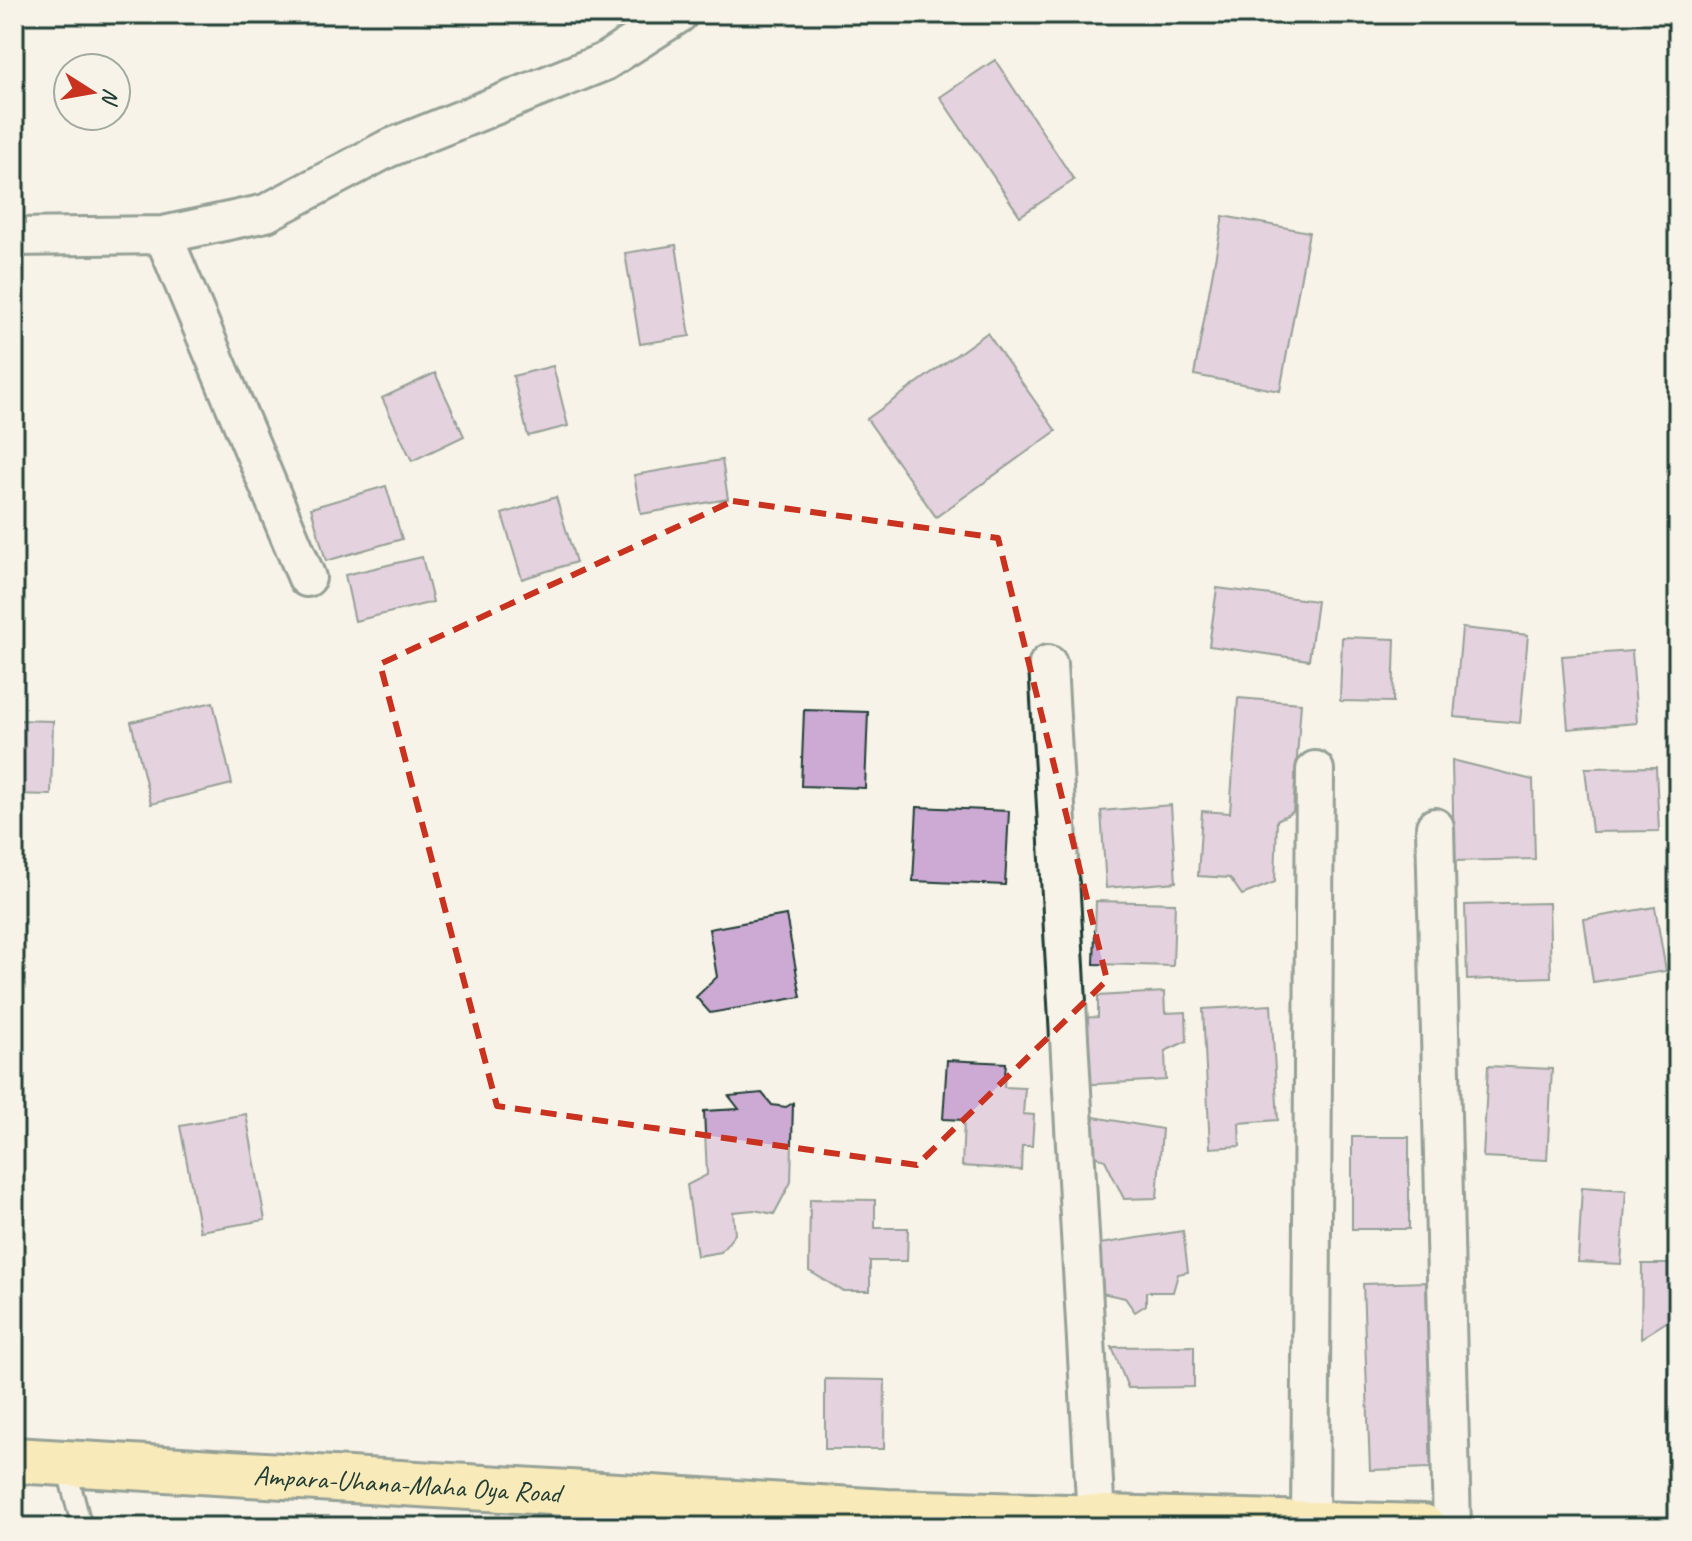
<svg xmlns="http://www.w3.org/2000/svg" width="1692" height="1541" font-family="Caveat,sans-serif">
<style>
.building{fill:#cdaad4;stroke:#1f3d34;stroke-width:2}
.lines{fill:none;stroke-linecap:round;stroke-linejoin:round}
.lane-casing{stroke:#1f3d34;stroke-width:24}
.street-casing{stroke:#1f3d34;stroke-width:42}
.highway-casing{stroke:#1f3d34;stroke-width:50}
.lane{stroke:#f7f3e8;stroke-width:18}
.street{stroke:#f7f3e8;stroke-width:36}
.highway{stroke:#fae180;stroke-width:44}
.marked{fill:none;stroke:#c8321e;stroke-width:6;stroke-dasharray:16 10;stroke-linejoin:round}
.labels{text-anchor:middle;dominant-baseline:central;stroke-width:8;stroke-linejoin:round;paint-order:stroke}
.street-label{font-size:28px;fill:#1f3d34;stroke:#f7f3e8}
</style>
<rect width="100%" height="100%" fill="#f7f3e8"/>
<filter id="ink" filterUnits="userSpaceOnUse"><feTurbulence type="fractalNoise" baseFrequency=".0125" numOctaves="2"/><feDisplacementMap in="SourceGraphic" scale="16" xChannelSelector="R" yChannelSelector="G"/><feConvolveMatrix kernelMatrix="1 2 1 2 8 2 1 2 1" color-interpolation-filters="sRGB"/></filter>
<g filter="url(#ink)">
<path class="building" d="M995,60l79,120 -54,36 -80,-119z
M1223,216l86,16 -29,159 -86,-16z
M676,245l14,91 -50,8 -15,-91z
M987,333l69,98 -120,86 -69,-98z
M553,366l15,60 -40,10 -15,-60z
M435,373l29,63 -52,25 -30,-63z
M722,460l6,39 -87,15 -7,-39z
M386,486l16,53 -76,22 -15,-53z
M556,497l20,65 -54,17 -20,-65z
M422,557l11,45 -78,19 -10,-46z
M1217,588l100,13 -8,59 -100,-14z
M1462,628l66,7 -8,88 -66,-6z
M1342,637l53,2 -2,63 -53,-1z
M1632,651l5,72 -69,6 -6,-73z
M1238,698l63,5 -8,109 -16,8 -2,62 -33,13 -12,-17 -32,-2 4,-65 28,2z
M213,702l19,82 -81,20 -20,-82z
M804,710l64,2 -3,76 -64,-2z
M14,720l39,1 -2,74 -37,-1z
M1452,760l81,20 2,79 -81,2z
M1656,767l3,64 -67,1 -7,-64z
M1171,805l5,77 -70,6 -5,-77z
M917,807l92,4 -4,74 -92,-4z
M1096,901l79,2 -2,63 -79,-2z
M1549,903l2,74 -84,3 -2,-75z
M1655,907l11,64 -73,11 -9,-63z
M786,915l15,82 -91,16 -14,-16 21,-20 -8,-48z
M1164,992l1,21 21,-1 1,29 -22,10 1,29 -87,5 -3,-67 22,-1v-21z
M1271,1005l7,115 -39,3 1,23 -30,2 -7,-139z
M947,1060l59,3 -2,24 21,1 -2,26 11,1 -2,31h-10l-1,24 -59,-4 2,-46 -21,-1z
M1488,1066l64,3 -5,91 -64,-3z
M762,1093l10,12 14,2 7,-4 -2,79 -17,32 -20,-4 -21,2 2,22 -14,18 -24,4 -10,-71 20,-10 -3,-64 35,-2 -10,-13z
M246,1114l19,106 -65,11 -20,-105z
M1094,1117l68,12 -5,69 -33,1 -19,-39 -16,-6z
M1352,1137h57v92h-57z
M1582,1187l44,3 -5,74 -43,-2z
M810,1199l65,1v28h33l-1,33h-37v30h-27l-34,-20z
M1183,1231l5,41 -10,2 -5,18h-27v13l-11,7 -10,-14 -24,-5 -8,-48z
M1642,1264h36v184h-11l1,-127 -27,17z
M1426,1282l6,186 -62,2 -7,-186z
M1194,1346v41l-66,1 -16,-41z
M825,1379l60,1 -1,69h-59z"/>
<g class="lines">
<defs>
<path id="lane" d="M65,1463l17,64"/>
<path id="street" d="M163,235l103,-22 121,-64 217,-87 75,-48
M14,237l149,-2 144,343
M1048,664l48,854
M1435,827l17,700
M1310,1524l5,-754"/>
<g id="highway">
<path id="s1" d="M14,1460l873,52 536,15"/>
</g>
</defs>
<use href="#lane" class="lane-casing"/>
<use href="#street" class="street-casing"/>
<use href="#highway" class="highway-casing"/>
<use href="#lane" class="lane"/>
<use href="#street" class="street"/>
<use href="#highway" class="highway"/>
</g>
</g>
<path d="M0 0H1692V1541H0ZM733,501l265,37 109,442 -190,185 -420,-59 -117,-442z" fill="#f7f3e8" fill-opacity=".55" fill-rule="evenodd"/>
<path class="marked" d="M733,501l265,37 109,442 -190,185 -420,-59 -117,-442z"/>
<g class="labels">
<g class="street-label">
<text stroke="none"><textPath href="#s1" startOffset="394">Ampara-Uhana-Maha Oya Road</textPath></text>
</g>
</g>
<rect width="1692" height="1541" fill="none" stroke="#f7f3e8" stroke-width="48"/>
<rect x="24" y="24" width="1644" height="1493" fill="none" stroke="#1f3d34" stroke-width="3" filter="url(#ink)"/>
<g transform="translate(92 92) rotate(101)"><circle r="38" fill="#f7f3e8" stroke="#a1aaa0" stroke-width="2"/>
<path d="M0-6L14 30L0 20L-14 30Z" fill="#c8321e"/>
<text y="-12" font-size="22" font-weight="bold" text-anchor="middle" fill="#1f3d34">N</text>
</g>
</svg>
